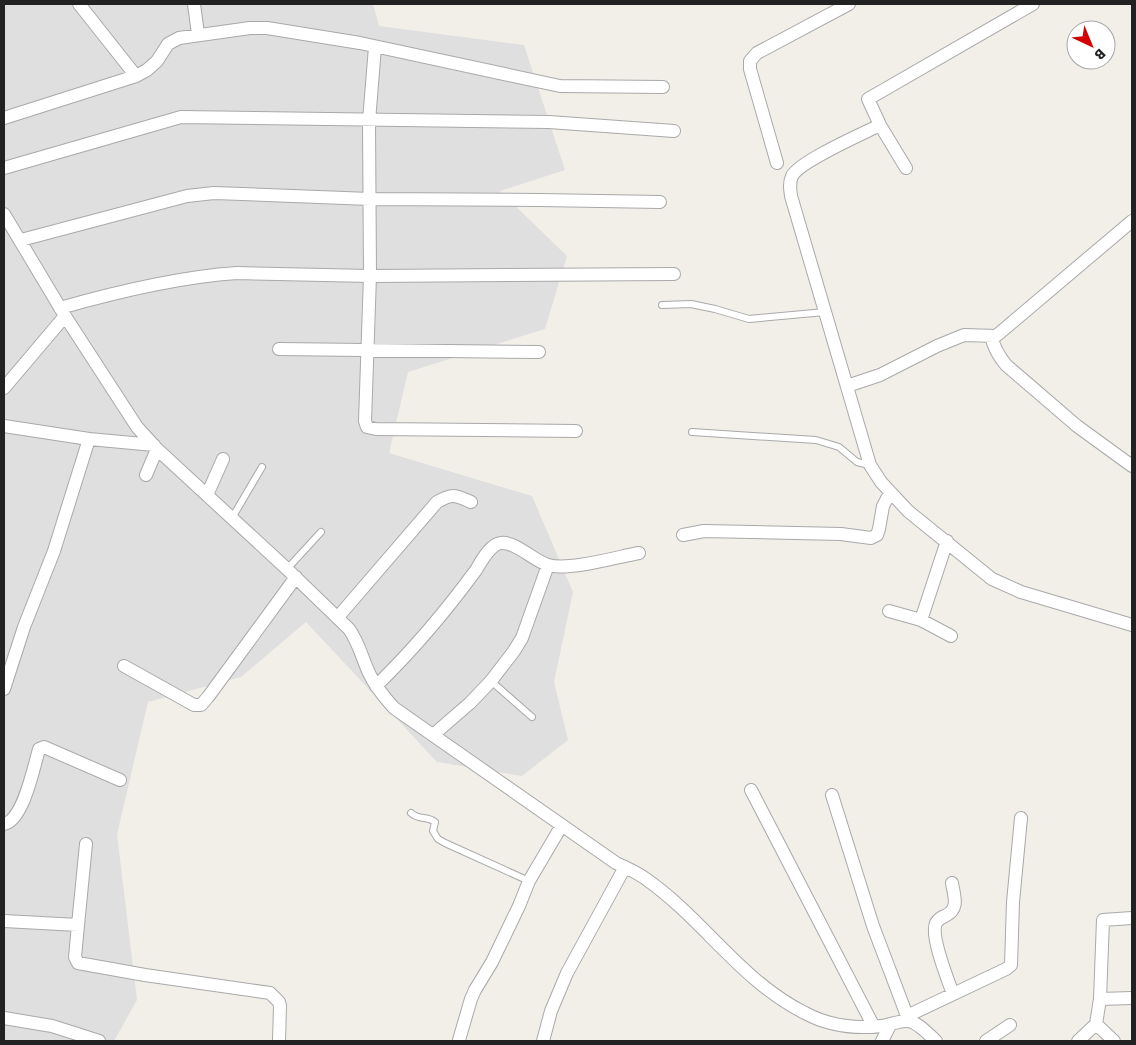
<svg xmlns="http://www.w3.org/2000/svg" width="1136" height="1045" font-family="'Fira Sans',sans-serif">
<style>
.residential{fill:#e0dfdf}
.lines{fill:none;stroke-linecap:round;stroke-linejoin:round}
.service-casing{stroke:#a9a9a9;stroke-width:8}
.minor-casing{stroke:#a9a9a9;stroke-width:14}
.service{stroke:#fff;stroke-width:6}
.minor{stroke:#fff;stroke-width:12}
</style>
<rect width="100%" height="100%" fill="#f2efe9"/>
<path class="residential" d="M4,4h369l6,22 145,19 41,125 -65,21 67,65 -22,73 -137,43 -19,81 143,43 41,96 -19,90 14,58 -46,36 -85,-14 -131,-140 -65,55 -93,25 -31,132 20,166 -23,41h-110z"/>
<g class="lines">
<defs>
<path id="service" d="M662,305l29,-1 24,5 34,10 76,-7
M692,432l124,8 23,7 18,15 12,3
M232,518l30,-51
M287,569l34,-37
M491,681l41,36
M411,813c7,7 17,3 24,9l-2,9 5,8 7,4 84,38"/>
<path id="minor" d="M79,4l57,72
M194,4l4,30
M375,47l-6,74 1,155 -5,145 2,6 9,2 200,2
M4,118l132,-42 11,-6 10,-9 11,-17 11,-6 71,-10h17l93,15 200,43 103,1
M880,125c-18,9 -80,36 -88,51 -3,7 -2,13 -1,20l79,269 11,17 27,29 84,68 29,13 111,33
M777,163l-27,-94v-8l7,-8 92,-49
M4,168l177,-51 368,5 125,9
M906,168l-26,-43 -12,-26 165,-95
M4,214l61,102 72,111 20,22 130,120 62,60c10,14 13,29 20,44 6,13 15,24 25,35l222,155c10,5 21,9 30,16 57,40 96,103 159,134 24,13 50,16 77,13 8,-1 19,-6 26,-5 10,1 21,14 28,20
M21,240l166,-44 27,-3 156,6 170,1 120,2
M60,308c56,-16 118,-31 177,-35l133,3 304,-2
M991,336c3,12 7,19 15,29l71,61 55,40
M279,349l260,3
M847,386l33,-11 57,-29 27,-11 32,1 136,-115
M4,388l61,-72
M4,426l85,13 65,6
M146,475l11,-26
M207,495l16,-36
M683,535l21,-4 137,3 30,4 6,-3 2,-6 4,-23 7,-13
M947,541l-26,79 30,16
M889,611l32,9
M338,617l99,-115c16,-9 18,-7 34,0
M124,666l70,39h7l7,-8 88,-120
M376,686c36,-35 70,-75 100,-116 5,-8 14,-26 25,-27 14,-2 33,18 47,22 21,6 69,-8 91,-12
M4,689l20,-62 30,-76 35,-112
M433,735l37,-32 21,-22 23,-30 8,-13 26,-73
M751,790l123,237
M832,795l41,131 36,95
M4,824c19,-4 29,-54 34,-71l1,-4 5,-2 76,33
M952,883c2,13 8,26 -7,33 -3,1 -7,4 -9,7 -6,13 12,57 17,71
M4,921l74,4 8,-81
M78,925l-3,32 3,6 67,12 125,18 9,9 1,4 -1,35
M1100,999l32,-1
M907,1016l99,-47 5,-4 2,-63 8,-84
M4,1018l48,8 47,15
M459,1040l12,-41 4,-9 17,-28 27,-56 10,-25 33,-56
M543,1041l8,-30 16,-38 58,-106
M882,1041l8,-16
M986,1041l24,-16
M1078,1041l18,-17
M1114,1041l-18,-17 4,-25 3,-79 29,-2"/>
</defs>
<use href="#service" class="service-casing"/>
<use href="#minor" class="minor-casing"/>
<use href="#service" class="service"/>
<use href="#minor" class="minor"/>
</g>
<rect width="1136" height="1045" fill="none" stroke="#222222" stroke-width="10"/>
<g transform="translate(1091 45) rotate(136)"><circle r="24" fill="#ffffff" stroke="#a7a7a7"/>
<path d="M0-4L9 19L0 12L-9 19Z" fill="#d40000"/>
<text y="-8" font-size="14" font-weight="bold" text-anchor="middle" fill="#222222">B</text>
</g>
</svg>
